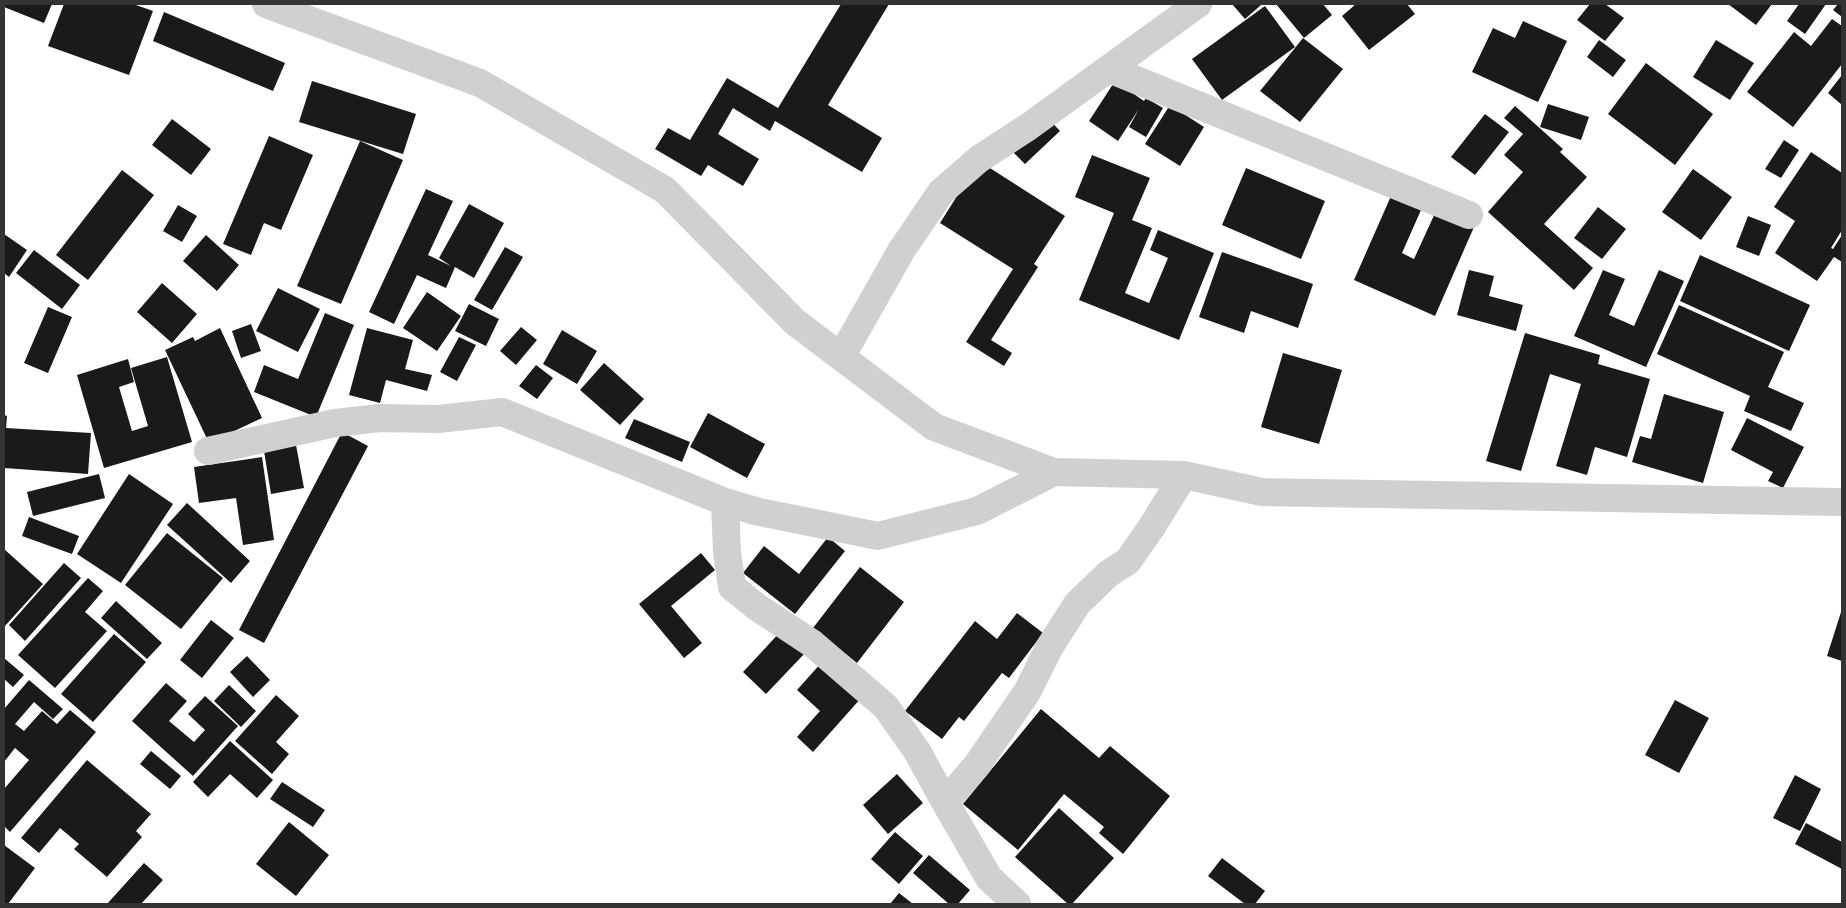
<svg xmlns="http://www.w3.org/2000/svg" width="1846" height="908" font-family="Lato,sans-serif">
<style>
.building{fill:#1a1a1a}
.lines{fill:none;stroke-linecap:round;stroke-linejoin:round}
.minor{stroke:#d0d0d0;stroke-width:28}
</style>
<rect width="100%" height="100%" fill="#fff"/>
<path class="building" d="M4,4h48l-8,19 -40,-16z
M64,4h69l20,7 -24,64 -81,-29z
M841,4h48l-61,101 54,33 -20,34 -87,-51 -5,10 -37,-23 -15,26 41,25 -16,27 -35,-21 -7,11 -46,-27 13,-21 22,12 37,-62 51,30z
M1232,4h28l1,1 -16,14z
M1276,4h47l9,11 -28,23z
M1356,4h51l8,10 -46,36 -27,-34z
M1590,4h15l19,14 -19,23 -28,-21z
M1728,4h44l-16,21z
M1799,4h27l-21,30 -18,-13z
M1838,4h4v13l-9,-7z
M1265,6l30,41 -73,53 -30,-41z
M164,12l121,51 -12,28 -120,-50z
M1832,19l10,7v38l-49,63 -46,-35 47,-60 17,14z
M1523,21l44,20 -29,61 -66,-30 21,-44 22,10z
M1303,38l40,31 -43,53 -40,-31z
M1599,40l27,20 -13,17 -26,-20z
M1716,40l38,23 -24,37 -37,-23z
M1646,63l67,51 -38,51 -67,-51z
M1842,75v30l-14,-12z
M312,81l104,33 -13,40 -104,-32z
M1115,81l29,20 2,-3 17,10 -17,29 -17,-10 10,-18 -21,32 -29,-20z
M1548,104l41,13 -8,23 -41,-13z
M1170,105l34,22 -24,39 -35,-22z
M1515,106l48,43 -3,3 27,25 -43,47 49,44 -19,22 -86,-78 35,-40 -19,-17 19,-21 -19,-16z
M1044,114l16,17 -35,33 -17,-17z
M1485,114l24,18 -34,43 -24,-18z
M172,119l39,30 -20,26 -39,-30z
M269,136l44,19 -32,75 -17,-7 -13,32 -28,-11z
M1784,140l15,10 -18,28 -16,-9z
M360,141l43,19 -62,144 -44,-18z
M1811,152l31,21v57l-11,18 2,1 9,-14v27l-8,-5 -17,24 -42,-28 20,-32 -21,-14z
M1092,155l58,23 -18,42 20,8 -27,65 24,10 19,-45 -18,-8 8,-20 56,23 -35,87 -100,-40 35,-87 -39,-16z
M979,161l86,55 -31,48 4,3 -47,73 21,13 -8,13 -38,-24 47,-73 -73,-46z
M1246,168l79,33 -24,58 -79,-34z
M1693,169l39,28 -31,43 -39,-28z
M122,170l32,25 -66,85 -32,-25z
M426,189l27,12 -25,54 23,11 -12,-8 30,-54 35,19 -30,55 -19,-11 -9,21 -29,-13 -23,49 -25,-12z
M1391,196l30,14 -19,43 12,6 22,-48 38,16 -39,89 -81,-36z
M178,205l19,11 -15,26 -19,-11z
M1598,207l28,22 -24,30 -28,-21z
M1748,216l23,9 -12,31 -23,-9z
M4,234l23,16 -18,27 -5,-4z
M206,235l33,30 -22,26 -34,-30z
M505,247l18,10 -31,53 -18,-10z
M34,250l46,35 -18,24 -46,-36z
M1222,252l91,32 -15,44 -47,-17 -7,22 -45,-16z
M1700,255l110,50 -21,46 -109,-50z
M1469,270l25,6 -5,20 34,9 -7,26 -59,-16z
M1603,270l22,9 -16,36 25,11 25,-56 25,11 -38,86 -72,-31z
M162,283l35,31 -25,29 -35,-31z
M278,288l42,21 -22,43 -42,-21z
M427,292l34,24 -24,35 -34,-23z
M469,304l30,15 -13,27 -31,-15z
M1679,305l105,47 -16,35 36,16 -13,28 -47,-20 6,-15 -93,-42z
M48,307l24,10 -24,56 -24,-10z
M325,313l29,12 -38,92 -62,-25 10,-27 34,14z
M251,324l10,27 -20,7 -9,-27z
M521,327l16,13 -21,25 -16,-14z
M220,328l42,90 -53,25 -44,-93 28,-13 2,4z
M367,328l46,12 -8,29 27,6 -5,16 -41,-11 -6,23 -31,-8z
M562,330l35,21 -20,33 -34,-20z
M1525,333l75,22 -2,9 52,15 -23,78 -32,-10 -8,28 -31,-9 25,-82 -31,-10 -29,97 -35,-10z
M459,337l17,8 -19,36 -17,-9z
M1283,353l59,17 -23,74 -58,-17z
M167,357l25,85 -88,26 -27,-93 51,-16 6,23 -15,5 13,44 16,-5 -17,-58z
M604,363l40,36 -24,26 -40,-35z
M536,365l17,13 -16,21 -18,-13z
M1664,394l60,18 -21,71 -71,-21 8,-26 11,3z
M708,413l57,31 -18,34 -57,-31z
M4,415l3,1 -1,12 85,5 -3,41 -84,-6z
M1747,418l57,29 -21,41 -15,-7 5,-9 -42,-22z
M634,419l56,23 -8,20 -57,-24z
M342,432l26,14 -104,197 -25,-13z
M296,445l8,43 -33,6 -7,-43z
M262,457l12,83 -31,5 -7,-47 -37,5 -5,-36z
M99,474l6,24 -72,18 -6,-24z
M129,474l44,30 -52,79 -44,-29z
M187,503l63,58 -19,22 -64,-58z
M29,517l50,19 -7,18 -50,-18z
M167,533l56,45 -42,51 -56,-44z
M828,537l17,14 -50,63 -52,-41 21,-27 35,28z
M4,549l39,35 -39,43z
M701,553l14,17 -44,36 31,37 -18,15 -45,-54z
M64,563l17,15 -56,63 -16,-16z
M860,567l44,35 -47,61 -44,-35z
M88,578l15,13 -18,21 22,19 -52,57 -37,-33z
M116,601l46,42 -15,16 -46,-41z
M1842,609v52l-15,-5z
M1017,613l26,20 -34,45 -7,-5 -38,48 -5,-4 -17,22 -37,-28 70,-90 22,18z
M211,620l23,18 -32,40 -22,-18z
M782,630l24,22 -40,42 -23,-22z
M114,634l32,28 -53,60 -32,-28z
M247,656l23,24 -17,17 -23,-25z
M4,658l20,17 -11,12 -9,-8z
M822,662l40,35 -49,55 -16,-15 23,-26 -23,-21z
M29,680l34,29 -10,10 -19,-17 -19,22 9,7 18,-20 15,13 13,-14 26,22 -86,100 -6,-6v-37l25,-29 -14,-12 -11,14v-53z
M166,683l21,18 -18,20 25,21 11,-12 -17,-16 17,-18 33,30 -45,50 -61,-55z
M229,685l27,26 -15,16 -27,-26z
M276,695l23,21 -23,26 13,12 -17,20 -37,-33z
M1675,700l34,18 -30,55 -34,-18z
M1041,709l58,49 11,-12 60,50 -47,58 -24,-21 5,-6 -40,-33 -46,56 -55,-46z
M230,741l43,39 -16,18 -27,-24 -22,23 -15,-15z
M151,751l30,25 -11,13 -30,-25z
M87,760l64,54 -15,17 6,6 -35,40 -33,-28 5,-5 -19,-16 -21,25 -18,-15z
M897,774l26,29 -35,31 -25,-29z
M1795,775l26,14 -21,42 -27,-13z
M282,782l43,28 -12,17 -43,-28z
M1059,808l55,50 -42,46h-4l-53,-47z
M289,822l40,33 -33,41 -40,-32z
M1806,823l36,19v27l-47,-25z
M895,832l28,24 -24,28 -28,-25z
M4,845l31,23 -27,36h-4z
M929,855l41,35 -12,14h-9l-36,-31z
M1222,858l43,33 -10,13h-10l-37,-28z
M144,863l19,17 -22,24h-34z
M899,893l14,11h-23z"/>
<g class="lines">
<path class="minor" d="M266,4l214,79 185,107 130,132 139,105 120,45 130,3 78,17 580,10
M1109,69l360,146
M841,357l60,-106 40,-59 38,-33 49,-32 170,-123
M208,451l127,-28 45,-5 58,1 64,-7 223,90 30,9 123,25 99,-25 77,-39
M725,502l2,50 5,35 25,20 56,37 73,63 31,44 28,51
M1017,904l-28,-26 -44,-76 32,-37 50,-73 22,-44 28,-44 31,-30 20,-13 23,-33 33,-53"/>
</g>
<rect width="1846" height="908" fill="none" stroke="#333333" stroke-width="10"/>
</svg>
